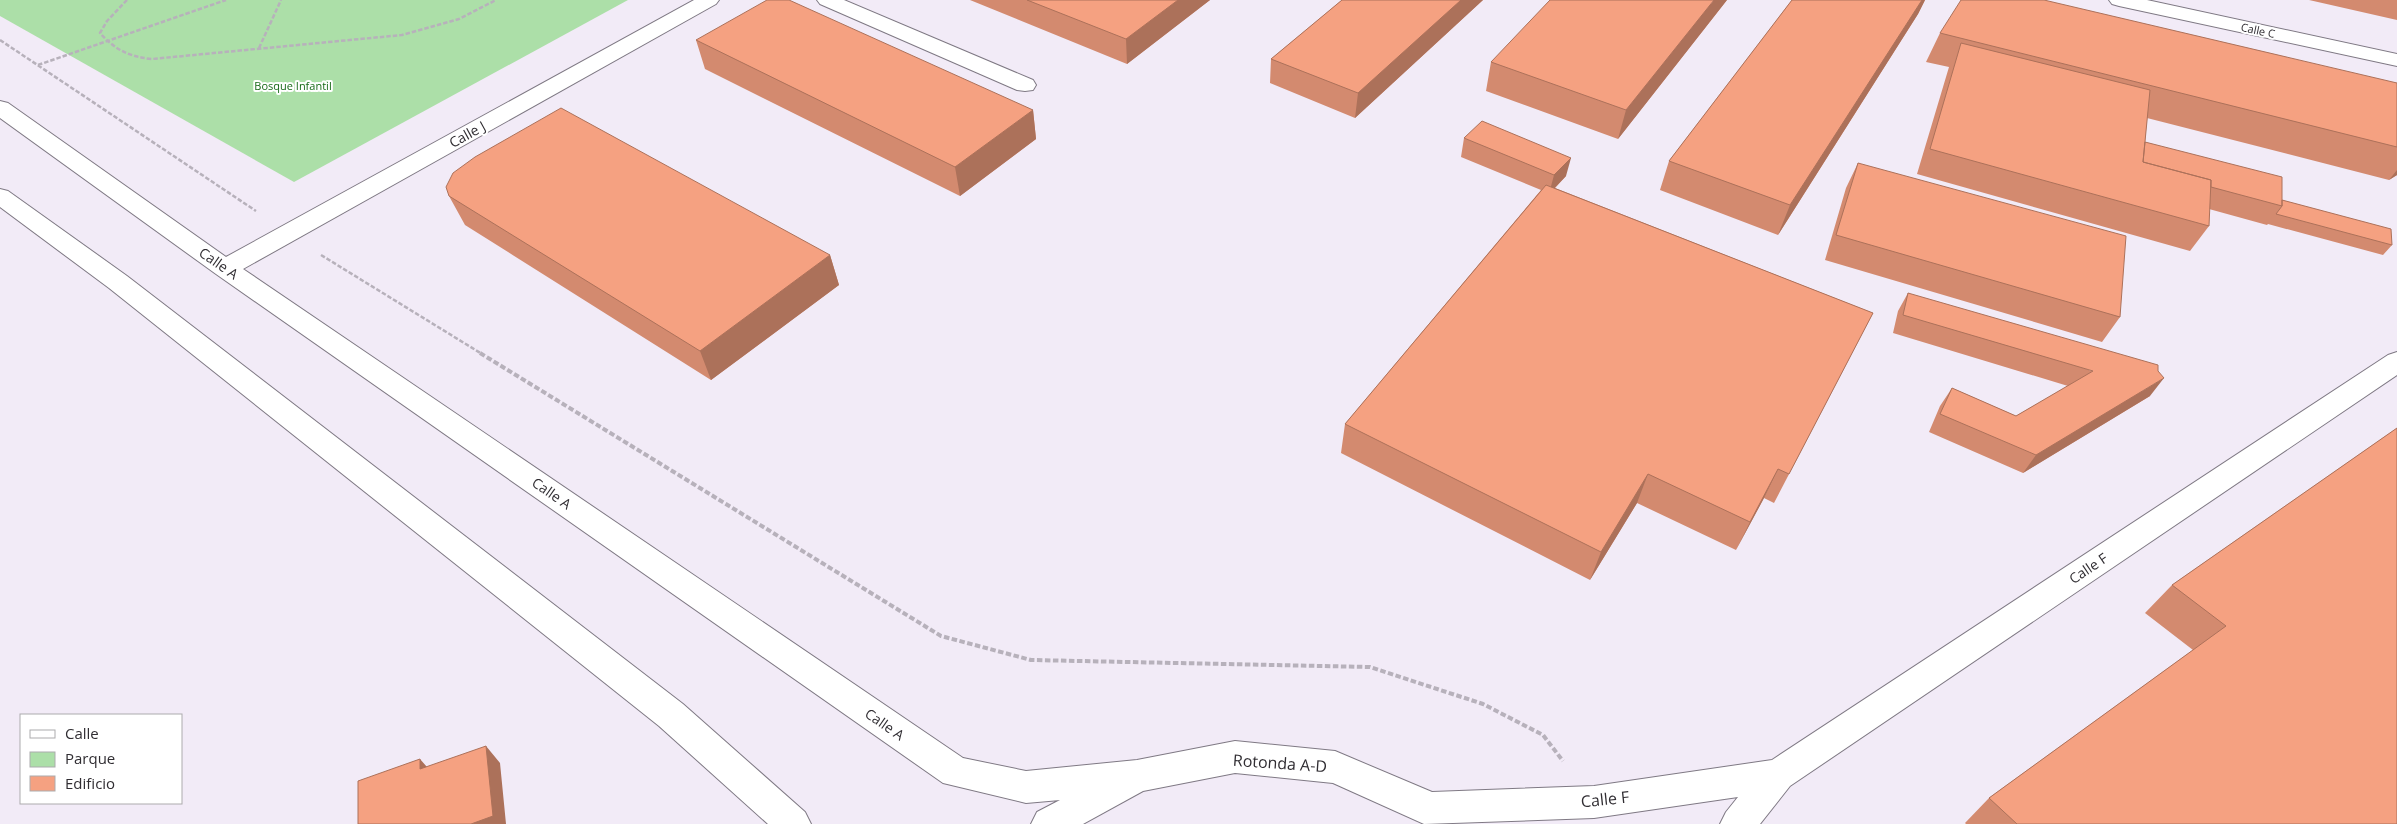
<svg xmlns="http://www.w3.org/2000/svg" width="2397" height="824" font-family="'Open Sans',sans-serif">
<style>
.green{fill:#acdfa8}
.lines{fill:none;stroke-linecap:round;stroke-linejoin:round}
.minor-casing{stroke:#7f7984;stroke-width:2}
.path-far1{stroke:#b7b1bb;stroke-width:2.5;stroke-dasharray:4.5 2;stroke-linecap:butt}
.path{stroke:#b7b1bb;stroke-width:4;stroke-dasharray:5.5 2.5;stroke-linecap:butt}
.minor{fill:#fff;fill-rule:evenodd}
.wall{fill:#d38a6f}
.shaded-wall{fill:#ac715a}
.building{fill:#f5a181;stroke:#ac715a}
.labels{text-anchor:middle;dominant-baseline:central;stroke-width:4;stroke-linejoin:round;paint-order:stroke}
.far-street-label{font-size:11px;fill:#302d32;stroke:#fff}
.far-park-label{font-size:11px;fill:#176a17;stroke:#fff}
.street-label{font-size:14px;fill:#302d32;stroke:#fff}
.near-street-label{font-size:16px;fill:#302d32;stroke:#fff}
</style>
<rect width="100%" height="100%" fill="#f2ebf7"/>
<path class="green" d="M0,0h628l-334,182 -294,-166z"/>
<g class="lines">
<defs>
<path id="minor" d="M694,0h25l-3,4 -473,265 720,489 63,13 111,-11 98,-19 100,10 97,41 162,-6 178,-26 616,-405 9,-3v23l-607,411 -30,38h-40l6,-12 12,-15 -144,21 -170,6 -91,-41 -98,-10 -92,18 -60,33h-52l6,-12 23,-12 -34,3 -83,-20 -727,-509 -216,-156v-17l8,2 218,154z
M817,0h27l189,80 3,5 -3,5 -8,1 -8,-1 -197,-86z
M2109,0h38l250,54v12l-278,-60 -7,-2z
M0,189l8,2 119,85 556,428 122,108 6,12h-43l-109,-98 -550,-438 -109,-81z"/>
</defs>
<use href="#minor" class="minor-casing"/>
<path class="path-far1" d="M127,0l-20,21 -7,12c15,17 30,24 52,26l250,-24 57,-16 37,-19
M0,40l256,171
M259,48l22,-48
M38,65l188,-65
M321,255l161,99"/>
<path class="path" d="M480,353l461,283 90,24 339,7 113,37 60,31 20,26"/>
<use href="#minor" class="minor"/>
</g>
<path class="wall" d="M970,0h240l-83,64z
M1342,0h141l-128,118 -85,-35 1,-24z
M1727,0l-109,139 -132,-48 5,-29z
M1792,0h133l-7,14 -140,221 -118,-45 9,-29z
M2309,0h88v20z
M1940,33l457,50v92l-8,5 -242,-62 -2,24 137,58 110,45 -9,10 -115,-31 -1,1 -58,-16v17l-19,25 -273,-77 32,-107 -23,-5z
M696,40l337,70 3,29 -76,57 -255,-127z
M1464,138l102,38 -11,12 318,125 -99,190 -10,-5 -28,52 -99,-47 -47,77 -249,-127 4,-29 196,-234 -80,-33z
M1858,163l262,154 -18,25 -277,-82 21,-72z
M449,196l381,59 9,30 -128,95 -246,-155z
M1908,293l242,103 -127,77 -94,-41 11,-26 12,-18 64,28 52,-30 -175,-53 5,-22z
M2397,428v396h-431l-1,-1 24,-25 204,-148 -48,-37 27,-28z"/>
<path class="shaded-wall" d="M1178,0h32l-83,64 -1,-25z
M1461,0h22l-128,118 3,-25z
M1714,0h13l-109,139 8,-29z
M1922,0h3l-7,14 -140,221 12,-30z
M1033,110l3,29 -76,57 -5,-29z
M1571,158l-5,18 -17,18 5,-19z
M2397,170v5l-8,5z
M830,255l9,30 -128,95 -11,-29z
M2164,378l-14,18 -127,77 13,-18z
M1778,469l-14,29 -28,52 14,-28z
M1648,474l-11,29 -47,77 11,-28z
M486,746l14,17 6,61h-35z
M420,759l14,16 -14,-6z"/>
<path class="building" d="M767,0h22l244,110 -78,57 -259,-127z
M1027,0h151l-52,39z
M1342,0h119l-103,93 -87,-34z
M1550,0h164l-88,110 -135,-48z
M1792,0h130l-132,205 -121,-44z
M1961,0h83l353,83v64l-457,-114z
M1961,43l189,47 -7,72 68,18 -2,46 -279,-77z
M561,108l269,147 -130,96 -251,-155 -3,-9 7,-14 22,-16z
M1482,121l89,37 -17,17 -90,-37z
M2145,142l137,35v29l-71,-19v-7l-68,-18z
M1858,163l268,73 -6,81 -284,-82z
M1546,185l327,128 -84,161 -11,-5 -28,53 -102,-48 -47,78 -256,-128z
M2282,200l109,29 1,16 -116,-31 6,-8z
M1908,293l250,72v6l6,7 -128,77 -96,-41 12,-26 64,28 77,-45 -190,-56z
M2397,428v396h-380l-28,-26 237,-172 -54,-41z
M486,746l7,70 -22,8h-113v-43l62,-22v10z"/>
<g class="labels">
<g class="far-street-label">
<text transform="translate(2258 30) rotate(12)">Calle C</text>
</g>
<g class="far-park-label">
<text x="293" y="85">Bosque Infantil</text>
</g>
<g class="street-label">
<text transform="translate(467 134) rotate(-29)">Calle J</text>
<text transform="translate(219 263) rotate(35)">Calle A</text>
<text transform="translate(552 493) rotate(35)">Calle A</text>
<text transform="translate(2088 568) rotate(-34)">Calle F</text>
<text transform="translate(885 724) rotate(35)">Calle A</text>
</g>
<g class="near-street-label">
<text transform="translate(1280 763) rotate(4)">Rotonda A-D</text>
<text transform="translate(1605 799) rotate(-6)">Calle F</text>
</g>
</g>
<rect x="20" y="714" width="162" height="90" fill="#ffffff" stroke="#acabad"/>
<rect x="30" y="730" width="25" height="8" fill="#ffffff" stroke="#acabad"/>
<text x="65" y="739" font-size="15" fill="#302d32">Calle</text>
<rect x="30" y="752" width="25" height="15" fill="#acdfa8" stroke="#acabad"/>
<text x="65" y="764" font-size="15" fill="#302d32">Parque</text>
<rect x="30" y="776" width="25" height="15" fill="#f5a181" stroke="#acabad"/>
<text x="65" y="789" font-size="15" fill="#302d32">Edificio</text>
</svg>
